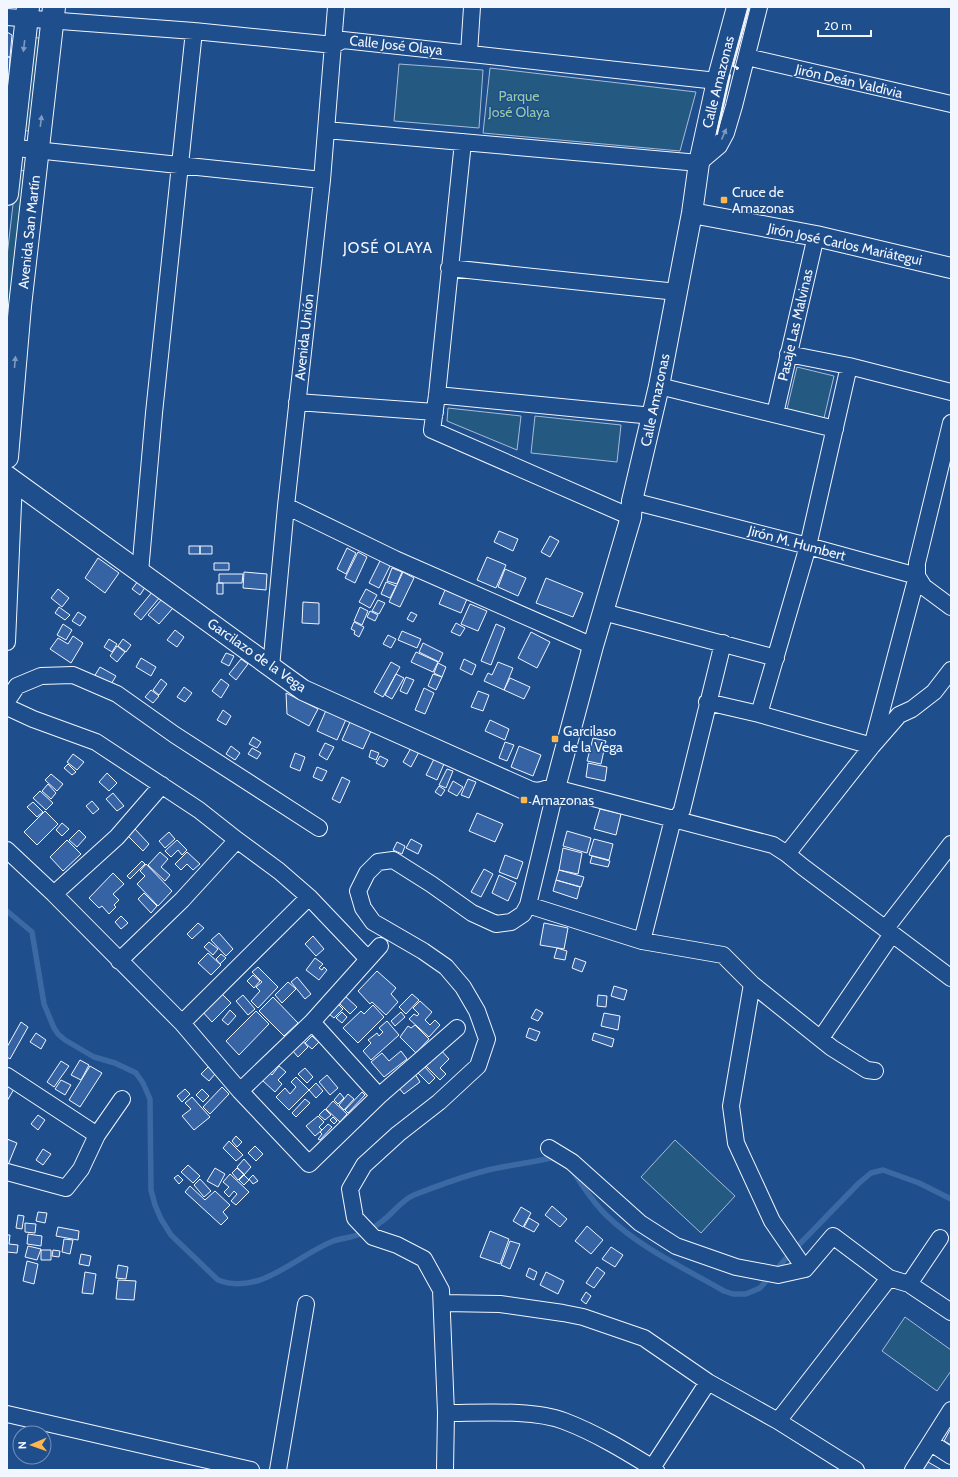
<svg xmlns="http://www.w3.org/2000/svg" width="958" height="1477" font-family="Cabin,sans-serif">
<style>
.green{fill:#245a82;stroke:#a8bbd7}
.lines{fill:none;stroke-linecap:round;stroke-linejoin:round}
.stream{stroke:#3b69a3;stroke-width:5.5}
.building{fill:#3563a3;stroke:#f2f6ff}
.minor-casing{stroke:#f2f6ff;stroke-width:18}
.tertiary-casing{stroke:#f2f6ff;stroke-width:22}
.secondary-casing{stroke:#f2f6ff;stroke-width:24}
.minor{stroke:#1f4e8c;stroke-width:16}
.tertiary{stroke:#1f4e8c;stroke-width:20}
.secondary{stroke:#1f4e8c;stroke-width:22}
.wall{stroke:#f2f6ff;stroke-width:2}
.oneway{fill:#7e9ac0}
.poi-dot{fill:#ffb74d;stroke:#1f4e8c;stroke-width:1.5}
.labels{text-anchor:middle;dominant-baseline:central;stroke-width:3;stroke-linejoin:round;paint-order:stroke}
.street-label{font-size:14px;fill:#f2f6ff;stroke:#1f4e8c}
.park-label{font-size:14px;fill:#97c8a6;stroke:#1f4e8c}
.poi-label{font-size:14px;fill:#f2f6ff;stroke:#1f4e8c;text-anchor:start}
.neighbourhood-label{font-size:15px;letter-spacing:1px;fill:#f2f6ff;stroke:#1f4e8c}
</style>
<rect width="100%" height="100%" fill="#1f4e8c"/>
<path class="green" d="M33,37l11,2 -10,93 -12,-2z
M399,64l84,6 -4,58 -85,-7z
M490,68l206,24 -16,59 -197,-18z
M17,170l11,1 -21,189v-104z
M797,367l37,9 -10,42 -37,-9z
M448,408l73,8 -4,34 -70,-29z
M535,416l86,9 -4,37 -86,-9z
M675,1140l60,56 -34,37 -60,-56z
M905,1317l46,33v21l-14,20 -55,-40z"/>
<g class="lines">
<path class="stream" d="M7,911l25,21 12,72 10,24 4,6 7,6 29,17 21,6 21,10 7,10 7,16 1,91 4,15 6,14 10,16 47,45c42,16 77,-23 113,-38 9,-4 20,-4 29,-8 7,-3 15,-7 21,-12 12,-8 19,-21 33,-27 23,-9 50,-19 74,-25 21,-5 42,-7 63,-12l6,2
M573,1171c10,16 20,31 33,44 34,33 78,53 118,76l9,3h13l14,-6 29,-33 70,-72 12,-10 12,-3 36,13 32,16"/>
</g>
<path class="building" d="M7,32l5,3 -2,22h-3z
M7,57h3l-1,18h-2z
M499,531l19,8 -5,12 -19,-9z
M550,536l9,5 -9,16 -9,-5z
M189,546h11v8h-11z
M200,546h12v8h-12z
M347,548l9,5 -10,21 -9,-5z
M358,552l9,5 -12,26 -10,-5z
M487,557l19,8 -10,23 -19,-8z
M98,558l21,15 -14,20 -20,-15z
M381,559l10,5 -12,24 -10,-5z
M214,563h15v7h-15z
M392,568l10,4 -5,12 -10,-3z
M505,569l21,9 -8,18 -20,-9z
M244,572l23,2 -1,16 -23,-2z
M403,572l11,6 -14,29 -11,-5z
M219,574h24l-1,9h-23z
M546,578l37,15 -10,24 -37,-14z
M138,581l8,5 -6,9 -8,-6z
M386,582l10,4 -6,12 -9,-4z
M217,583h6v11h-6z
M58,589l11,9 -7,9 -11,-9z
M366,589l11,6 -7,13 -11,-6z
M445,590l22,9 -6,14 -22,-9z
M153,591l7,6 -19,23 -7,-6z
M162,599l11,9 -14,16 -11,-9z
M378,600l7,3 -6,11 -7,-3z
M303,602l16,1v21l-17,-1z
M470,604l17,7 -9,20 -17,-7z
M59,607l11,8 -5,5 -10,-7z
M360,607l8,4 -6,14 -8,-4z
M370,611l8,4 -3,6 -8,-4z
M78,612l8,5 -6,9 -8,-5z
M411,612l6,3 -4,7 -6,-3z
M354,622l10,5 -5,10 -5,-3 1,-3 -4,-2z
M456,623l9,5 -5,8 -9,-4z
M63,624l9,6 -6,10 -9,-5z
M496,624l9,4 -14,37 -10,-4z
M175,630l9,7 -7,10 -10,-7z
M402,631l19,8 -4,9 -19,-8z
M531,632l19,10 -13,26 -19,-10z
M388,635l8,4 -5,9 -8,-4z
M73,636l10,7 -12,20 -21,-14 8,-11 10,6z
M109,639l8,5 -5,8 -8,-5z
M123,639l8,6 -5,7 -8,-6z
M423,643l20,10 -4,9 -20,-10z
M117,646l8,6 -8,10 -7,-6z
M416,652l22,10 -5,10 -22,-10z
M226,653l8,3 -5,10 -8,-4z
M141,658l15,9 -5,9 -15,-9z
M241,659l7,5 -12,16 -7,-6z
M464,659l12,6 -4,10 -12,-6z
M391,662l9,5 -17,30 -9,-5z
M498,662l15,6 -9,22 -20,-9 4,-8 4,2z
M438,663l8,4 -4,10 -8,-4z
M100,667l16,9 -8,13 -16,-9z
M396,674l8,4 -12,21 -7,-4z
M433,674l9,3 -6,13 -8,-4z
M406,677l8,3 -7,14 -7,-3z
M510,678l20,9 -6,12 -20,-9z
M161,679l6,5 -8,11 -6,-5z
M221,679l8,6 -8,13 -9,-7z
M184,687l8,6 -7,9 -8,-5z
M424,688l10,5 -9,21 -10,-4z
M151,690l8,6 -6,7 -8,-6z
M478,691l11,4 -6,16 -12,-4z
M286,693l32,16 -9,17 -22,-12z
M327,708l20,9 -10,23 -20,-9z
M223,710l8,6 -5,9 -9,-5z
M490,720l19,9 -4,11 -20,-9z
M350,722l21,9 -8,18 -21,-9z
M253,737l8,5 -4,6 -8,-4z
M593,738l13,3 -5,23 -14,-3z
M505,742l9,3 -7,16 -8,-3z
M325,743l9,4 -7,13 -8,-5z
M231,746l9,7 -5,7 -9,-6z
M519,746l22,9 -8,21 -22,-9z
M252,748l9,5 -4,6 -9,-5z
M411,748l8,4 -8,15 -8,-5z
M371,750l8,3 -3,7 -7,-3z
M295,753l10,4 -5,14 -10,-4z
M73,754l11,8 -7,8 -10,-8z
M380,756l8,4 -4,7 -8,-4z
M434,759l10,5 -7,16 -11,-5z
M588,763l19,4 -2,14 -19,-4z
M68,764l8,8 -4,3 -8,-7z
M317,767l10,4 -5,10 -9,-4z
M447,769l6,2 -7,17 -7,-3z
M107,773l10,10 -8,8 -10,-9z
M51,774l12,10 -6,7 -12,-11z
M342,777l8,4 -10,22 -8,-4z
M468,779l8,3 -7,16 -8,-3z
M453,781l10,6 -6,9 -9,-5z
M48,784l8,9 -5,6 -9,-8z
M439,786l6,4 -4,6 -6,-4z
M40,791l13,12 -7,7 -13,-12z
M113,793l11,13 -7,5 -11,-12z
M92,801l7,8 -6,5 -7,-8z
M33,802l10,10 -6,5 -10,-10z
M600,809l21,5 -5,21 -22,-6z
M45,811l13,13 -21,21 -13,-13z
M477,813l26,11 -8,18 -26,-11z
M62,823l7,6 -7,7 -6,-6z
M135,829l14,15 -6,7 -15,-15z
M79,830l7,7 -9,10 -8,-7z
M567,831l24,7 -4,15 -24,-7z
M169,832l6,7 -10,9 -6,-7z
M411,839l11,6 -4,9 -12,-6z
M594,839l19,5 -4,16 -20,-5z
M67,840l14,14 -18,17 -13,-14z
M177,840l10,10 -5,5 -4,-5 -7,7 -6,-6z
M397,842l8,4 -3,8 -9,-4z
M563,848l19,5 -4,21 -19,-4z
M160,852l8,7 -7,8 9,8 -5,6 -17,-16z
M187,852l13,12 -7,6 -6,-6 -6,6 -6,-6z
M505,855l18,7 -6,17 -18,-7z
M592,856l18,5 -2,6 -18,-4z
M142,861l3,3 -15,15 -3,-3z
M146,864l26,27 -14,15 -21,-22 8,-8 -5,-5z
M484,869l9,5 -12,23 -10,-5z
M559,870l25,7 -3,10 -25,-7z
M113,873l11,11 -11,10 6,6 -5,5 2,2 -7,7 -7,-8 -3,2 -10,-10z
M499,875l17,8 -8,18 -16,-8z
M556,880l24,7 -3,12 -24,-8z
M144,893l13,13 -6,7 -13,-14z
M121,916l7,7 -7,6 -6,-7z
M198,923l6,5 -12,11 -5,-5z
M544,923l24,5 -4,21 -24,-4z
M219,933l14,16 -7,7 -15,-16z
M313,936l11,13 -8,7 -11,-12z
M209,942l9,7 -5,6 -9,-8z
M557,948l10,3 -2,9 -11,-2z
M208,953l13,12 -10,10 -13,-12z
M221,954l5,4 -6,6 -4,-5z
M315,958l8,6 -4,4 3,2 2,-3 3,3 -8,10 -13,-10z
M575,958l11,4 -4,10 -10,-4z
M258,967l20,20 -20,21 -7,-7 9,-10 -4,-4 6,-5 -10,-10z
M377,971l19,17 -5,6 7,8 -12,13 -14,-13 -2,2 -12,-13z
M253,975l7,6 -6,7 -7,-7z
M297,977l14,17 -6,5 -14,-17z
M288,982l8,7 -14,14 -7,-8z
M614,986l13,4 -3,10 -13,-4z
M219,991l12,12 -19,19 -12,-13z
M412,994l7,6 -13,14 -7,-7z
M243,995l12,14 -7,6 -12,-14z
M598,995l9,1 -1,11 -9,-1z
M345,996l12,11 -7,7 -11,-11z
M273,997l25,26 -14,13 -25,-25z
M420,1001l12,11 -7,8 5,5 5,-5 5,5 -11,12 -20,-18 5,-5 3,2 2,-2 -6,-6z
M338,1004l5,5 -9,9 -5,-4z
M373,1005l11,12 -26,26 -15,-15 18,-17 3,3z
M536,1009l7,4 -5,8 -7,-3z
M230,1010l6,6 -8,9 -6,-5z
M256,1011l13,13 -30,31 -13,-14z
M342,1012l5,5 -5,6 -6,-5z
M401,1012l4,5 -10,9 -4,-5z
M604,1013l16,3 -2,14 -17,-4z
M387,1021l12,14 -28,25 -8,-9 8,-8 -3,-3 9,-7 2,3 4,-4 -4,-4z
M21,1022l7,5 -18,32 -3,-2v-10z
M415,1025l14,14 -13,14 -16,-16 8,-11 3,2z
M529,1028l11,4 -4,9 -10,-4z
M36,1033l10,7 -5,9 -11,-7z
M594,1033l20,6 -2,8 -20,-7z
M312,1036l7,6 -7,7 -7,-6z
M302,1040l6,7 -10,10 -6,-7z
M439,1048l10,11 -9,9 6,6 -6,6 -16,-16z
M401,1051l6,8 -23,18 -13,-15 11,-9 7,8z
M80,1060l9,5 -8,15 -10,-5z
M61,1061l8,5 -15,21 -7,-5z
M423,1065l12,13 -6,6 -13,-13z
M90,1066l12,7 -22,34 -11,-7z
M279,1066l7,6 -8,8 4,4 -7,8 -13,-12 7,-8 3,3z
M208,1067l7,7 -6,7 -8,-7z
M305,1068l8,9 -6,6 -9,-9z
M415,1074l5,8 -16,12 -6,-7z
M327,1075l11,13 -8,7 -11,-13z
M296,1077l13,13 -20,20 -13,-13 9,-9 5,6 6,-7 -5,-5z
M61,1080l10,5 -6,10 -10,-6z
M316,1083l7,8 -7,7 -7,-8z
M7,1084l7,5 -7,12z
M222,1087l7,7 -19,20 -7,-7z
M185,1089l5,5 -8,8 -5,-6z
M202,1089l7,7 -6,6 -7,-7z
M362,1092l3,3 -17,18 -3,-3z
M340,1093l4,5 -6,6 -4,-4z
M348,1094l6,5 -10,11 -5,-5z
M192,1097l18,20 -16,13 -12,-14 9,-7 -6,-6z
M305,1099l5,4 -14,14 -4,-4z
M333,1101l14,13 -7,8 -14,-13z
M325,1109l6,6 -6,5 -6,-5z
M38,1115l7,5 -7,10 -7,-6z
M318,1116l6,6 -5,5 3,3 -7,6 -9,-10z
M333,1117l4,4 -3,3 -4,-4z
M328,1124l4,3 -12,13 -2,-1 4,-5 -2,-2z
M236,1136l6,6 -5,5 -5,-6z
M7,1139l10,4 -9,22 -1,-1z
M229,1141l14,14 -7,6 -13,-13z
M255,1146l8,8 -7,7 -8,-8z
M43,1149l8,5 -8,11 -7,-5z
M244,1159l7,8 -7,8 -7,-8z
M188,1165l12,11 -7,7 -12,-11z
M215,1168l10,6 -7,13 -11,-6z
M237,1168l7,6 -6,6 -6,-7z
M230,1174l19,18 -13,13 -5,-4 6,-7 -3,-3 -5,6 -5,-5 5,-5 -6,-5z
M178,1175l5,5 -4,4 -5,-6z
M244,1175l5,5 -5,5 -5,-5z
M253,1175l5,6 -5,3 -4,-5z
M200,1179l11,12 -7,6 -10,-12z
M190,1186l15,14 10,-9 15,14 -7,7 5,6 -7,7 -36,-33z
M552,1206l15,13 -7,8 -15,-12z
M521,1207l10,6 -8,14 -10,-6z
M38,1212l9,1 -2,10 -9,-2z
M18,1215l6,1 -2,13 -6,-1z
M529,1218l10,6 -5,8 -10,-5z
M25,1223l11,1 -1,9 -10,-1z
M587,1226l16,14 -12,14 -16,-13z
M58,1227l21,4 -1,9 -22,-4z
M490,1231l19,8 -9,25 -20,-7z
M28,1234l14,2 -1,10 -14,-2z
M7,1235h3l-1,9 9,1 -1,8 -10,-1z
M64,1239l9,1 -3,14 -8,-2z
M510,1241l10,3 -10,25 -9,-4z
M28,1246l13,3 -4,11 -12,-3z
M611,1247l12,8 -8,12 -13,-8z
M41,1250h10v10h-10z
M53,1250l7,1 -1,6 -7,-1z
M81,1254l10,2 -2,10 -10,-2z
M27,1261l11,3 -4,20 -11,-3z
M118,1265l10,2 -2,12 -10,-1z
M597,1267l8,6 -11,15 -8,-5z
M529,1268l8,4 -3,8 -8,-4z
M85,1272l11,2 -3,20 -11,-1z
M546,1272l18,9 -6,13 -18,-9z
M118,1280l18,1 -2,19 -18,-1z
M586,1292l5,4 -5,8 -5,-4z
M951,1428v17l-7,-4z
M928,1462l14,8h-19z"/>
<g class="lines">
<defs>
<path id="minor" d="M7,17l187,14 140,14 9,-5 374,41
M469,53l3,-46
M747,57l204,47
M326,130l373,33 20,-17 7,-13 8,-27 25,-99
M463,142l-26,253 -5,35 199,87
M7,147l315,33
M449,268l228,24
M788,354l61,12 102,26
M659,386l176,43
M437,395l216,21
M297,402l138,10
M775,414l41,-178
M632,501l176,45 109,30 7,11 27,20
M286,506l109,53 198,87
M140,572l14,-159 40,-382
M603,612l173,46
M7,642l7,-161
M271,667l15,-161 36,-326 14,-173
M7,701l10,-15 24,-10 32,-1 44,19 58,41 144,93
M707,702l52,12 113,32 45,-170v-13l34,-140
M7,707l26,12 63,23 103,68 38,30 42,31 30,26 59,62
M759,714l49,-168 41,-180
M7,850l47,44 128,129 58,68 69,73 70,-68 78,-68
M787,854l85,-108 27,-31 13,-6 22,-17 17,-22
M54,894l63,-57 45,-52
M528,905l114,36 81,14 29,29 -21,122 5,37 36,78 33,48
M886,928l65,-84
M642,941l31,-122 6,-4 3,-5 41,-167
M119,961l63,-61 55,-60
M752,984l80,64 35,22 8,1
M312,1022l67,74
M182,1023l127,-126
M821,1038l71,-104
M7,1076l90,59
M240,1091l72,-69 68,-76
M549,1148l23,14 68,61 36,23 60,21 42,8 27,-6 28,-33 56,42 20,6 42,28
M7,1172l59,16 15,-19 16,-34 25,-36
M909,1284l31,-46
M443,1303l57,1 63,9 20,4 61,21 64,44 70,39 78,49
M446,1413c33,0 88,-4 118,8 32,12 63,31 92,49
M7,1414l244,56
M778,1421l111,-143
M931,1443l20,13
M652,1468l56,-86
M278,1470l28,-166
M445,1470l1,-57 -5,-123 -17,-31 -27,-14 -24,-8 -18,-19 -5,-29 14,-24 34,-31 41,-32 39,-36 9,-27 -10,-28 -14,-24 -17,-20 -23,-16 -50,-29 -10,-14 -5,-17 9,-18 11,-11 15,-2 38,24 41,29 24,11 15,-2 12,-8 5,-9 24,-100 3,-17 218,57 14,9 16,13 148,111
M913,1470l38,-60"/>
<path id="tertiary" d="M692,213l124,23 135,32
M7,476l296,214 228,102 8,1 16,-5 38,-142 38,-129 1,-16 27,-115 33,-173 7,-50 18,-82 20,-74"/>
<path id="secondary" d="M7,194l21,-187
M7,457l13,-151 34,-299"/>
</defs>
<use href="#minor" class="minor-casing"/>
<use href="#tertiary" class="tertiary-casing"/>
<use href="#secondary" class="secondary-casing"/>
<use href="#minor" class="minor"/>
<use href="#tertiary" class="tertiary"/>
<use href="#secondary" class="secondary"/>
<path class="wall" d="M737,69l1,-1 -5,-2 16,-59
M717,134l13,-59"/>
</g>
<defs><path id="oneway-solid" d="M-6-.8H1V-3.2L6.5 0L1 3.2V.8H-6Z"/></defs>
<g class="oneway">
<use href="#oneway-solid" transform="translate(24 46) rotate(97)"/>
<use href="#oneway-solid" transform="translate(41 121) rotate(-83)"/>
<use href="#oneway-solid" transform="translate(724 134) rotate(-66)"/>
<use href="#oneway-solid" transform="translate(15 362) rotate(-85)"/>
</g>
<g class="poi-dot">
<rect x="720" y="196" width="8" height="8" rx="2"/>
<rect x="551" y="735" width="8" height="8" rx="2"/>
<rect x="520" y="796" width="8" height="8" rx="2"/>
</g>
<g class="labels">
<g class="street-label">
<text transform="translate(396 45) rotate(6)">Calle José Olaya</text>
<text transform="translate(849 81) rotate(13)">Jirón Deán Valdivia</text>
<text transform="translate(718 82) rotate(-76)">Calle Amazonas</text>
<text transform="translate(29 232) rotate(-84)">Avenida San Martín</text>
<text transform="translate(845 244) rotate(12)">Jirón José Carlos Mariátegui</text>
<text transform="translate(795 325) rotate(-77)">Pasaje Las Malvinas</text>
<text transform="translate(304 337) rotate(-84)">Avenida Unión</text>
<text transform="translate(655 400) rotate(-78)">Calle Amazonas</text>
<text transform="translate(797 543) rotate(15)">Jirón M. Humbert</text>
<text transform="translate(257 655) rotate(35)">Garcilazo de la Vega</text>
</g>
<g class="park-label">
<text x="519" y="96">Parque<tspan x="519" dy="16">José Olaya</tspan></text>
</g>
<g class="poi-label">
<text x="732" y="192">Cruce de<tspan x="732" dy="16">Amazonas</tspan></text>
<text x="563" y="731">Garcilaso<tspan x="563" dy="16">de la Vega</tspan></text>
<text x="532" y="800">Amazonas</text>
</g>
<g class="neighbourhood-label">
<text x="388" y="248">JOSÉ OLAYA</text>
</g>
</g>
<rect width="958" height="1477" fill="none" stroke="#f2f6ff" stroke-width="16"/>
<g transform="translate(32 1445) rotate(268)"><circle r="19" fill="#1f4e8c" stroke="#7391ba"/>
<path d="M0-3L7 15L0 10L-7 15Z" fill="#ffb74d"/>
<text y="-6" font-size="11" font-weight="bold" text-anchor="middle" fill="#f2f6ff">N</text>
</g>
<path d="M818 30v6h53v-6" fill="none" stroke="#f2f6ff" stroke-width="2"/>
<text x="824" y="30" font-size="12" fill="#f2f6ff" stroke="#1f4e8c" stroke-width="3" paint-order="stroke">20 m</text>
</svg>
